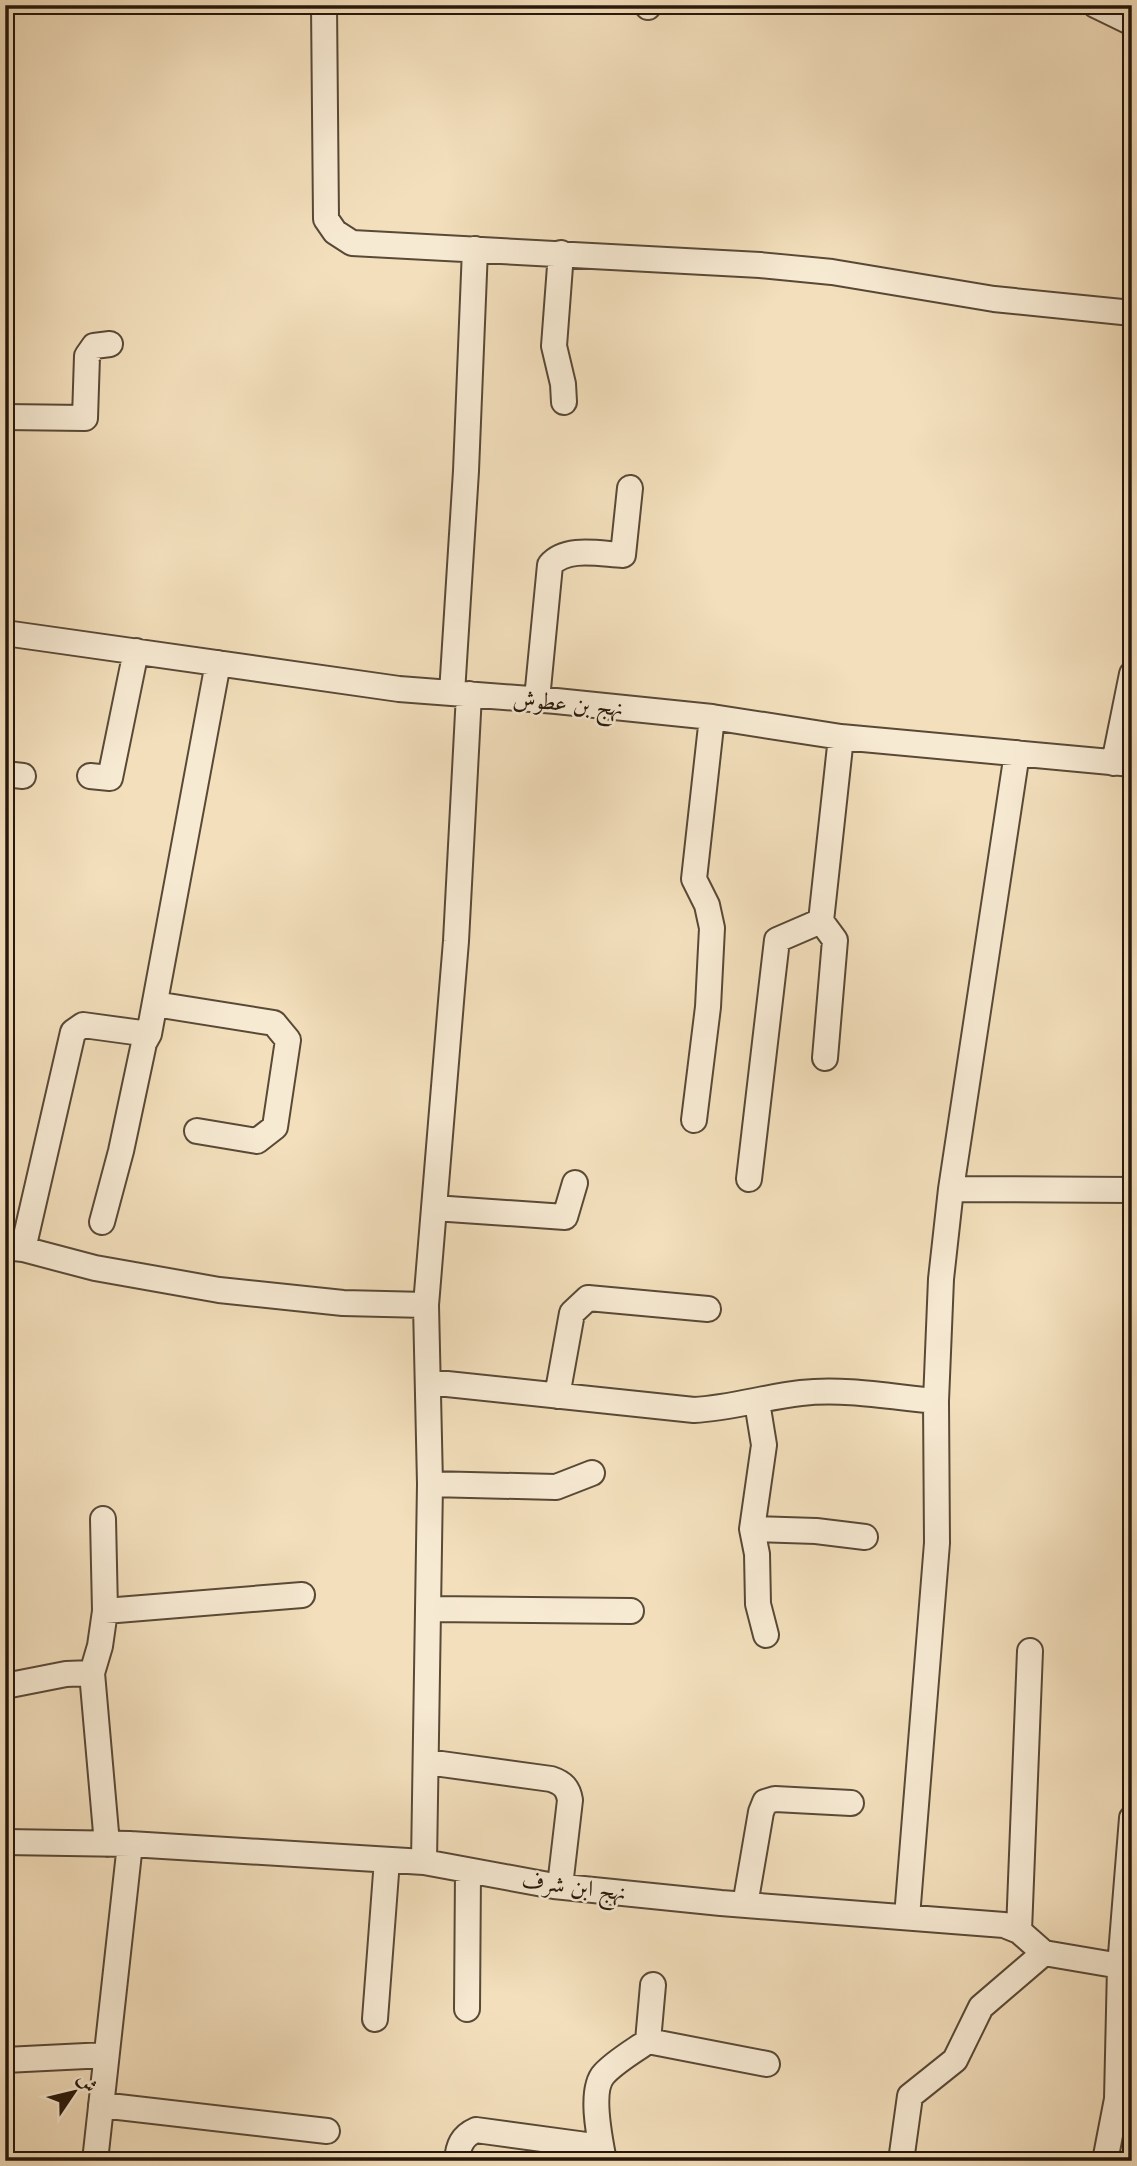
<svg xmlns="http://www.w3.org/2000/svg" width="1137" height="2166" font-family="'Libre Caslon Text',Amiri,serif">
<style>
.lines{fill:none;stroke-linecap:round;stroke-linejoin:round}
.minor-casing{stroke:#594937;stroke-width:28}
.minor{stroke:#f7ead3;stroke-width:24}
.labels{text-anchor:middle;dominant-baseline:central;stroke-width:5;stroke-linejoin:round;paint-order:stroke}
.street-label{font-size:23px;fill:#26170b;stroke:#f7ead3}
</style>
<rect width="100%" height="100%" fill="#f3dfbc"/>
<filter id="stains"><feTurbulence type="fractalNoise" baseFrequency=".00286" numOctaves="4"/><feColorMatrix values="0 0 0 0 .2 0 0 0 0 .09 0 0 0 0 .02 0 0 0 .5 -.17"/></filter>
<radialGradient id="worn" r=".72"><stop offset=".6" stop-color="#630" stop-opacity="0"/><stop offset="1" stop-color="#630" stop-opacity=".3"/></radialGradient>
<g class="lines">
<defs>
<path id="minor" d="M324,5l2,214 9,13 17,11 408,22 72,7 162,27 138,14
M1095,5l37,18
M648,7v-2
M561,253l-7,93 9,38 1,18
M5,417l80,1 2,-62 7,-10 16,-2
M5,633l394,56 157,12 156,16 129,20 291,27
M452,693l14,-222 9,-222
M537,699l13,-134c16,-19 50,-11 73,-10l7,-67
M1017,753l-66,436 181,1
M1114,763l18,-89
M5,774l18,2
M90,776l20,2 26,-127
M155,1004l119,19 14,17 -13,87 -18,14 -60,-10
M825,1058l10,-118 -14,-19 20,-184
M694,1120l14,-113 4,-79 -5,-23 -13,-26 18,-162
M749,1179l28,-239 44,-19
M434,1208l131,9 10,-34
M102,1222l19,-71 23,-108 5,-9
M5,1247l18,2 72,19 124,22 124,13 83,2
M23,1249l50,-217 10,-7 66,9 69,-371
M428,1382l266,28c37,-2 71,-13 107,-17 44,-5 91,4 135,8
M557,1396l15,-83 16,-15 120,11
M757,1402l7,43 -12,84 5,25 1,50 8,31
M430,1484l126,3 36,-14
M752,1529l64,2 49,6
M428,1609l203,2
M105,1611l197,-16
M92,1673l15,171
M5,1686l61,-12 26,-1 8,-27 5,-35 -2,-92
M427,1762l124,17c12,4 17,9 19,21l-10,86
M5,1842l125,2 294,18 130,24 167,17 283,22 15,6 25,22 88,15
M424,1862l6,-378 -4,-179 30,-364 13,-247
M745,1905l16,-93 4,-10 10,-3 76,4
M907,1917l30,-374 -1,-142 5,-122 10,-90
M1019,1931l11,-280
M467,2009l1,-138
M375,2019l12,-159
M648,2041l5,-56
M5,2060l101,-5
M101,2105l226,26
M95,2161l35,-317
M457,2161c1,-15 5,-25 19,-31l125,17
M604,2161c-4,-21 -15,-71 0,-87 12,-13 30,-23 44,-33l119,23
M901,2161l9,-65 45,-36 26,-53 63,-54
M1105,2161l12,-62 3,-132 12,-149"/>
</defs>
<use href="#minor" class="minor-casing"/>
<use href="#minor" class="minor"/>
</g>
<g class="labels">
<g class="street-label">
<text transform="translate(568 703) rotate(5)">نهج بن عطوش</text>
<text transform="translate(574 1886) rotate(7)">نهج ابن شرف</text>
</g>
</g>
<rect width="1137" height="2166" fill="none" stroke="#f3dfbc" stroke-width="28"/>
<rect x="7" y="7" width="1123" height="2152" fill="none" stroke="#26170b" stroke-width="3.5"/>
<rect x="14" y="14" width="1109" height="2138" fill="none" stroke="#26170b" stroke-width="2"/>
<g transform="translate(74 2092) rotate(55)" stroke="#f7ead3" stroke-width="5" paint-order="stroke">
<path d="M0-5L12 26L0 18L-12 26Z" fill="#26170b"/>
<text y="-10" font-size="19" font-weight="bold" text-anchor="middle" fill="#26170b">ش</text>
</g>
<rect width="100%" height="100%" filter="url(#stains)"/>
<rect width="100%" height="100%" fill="url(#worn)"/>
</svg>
